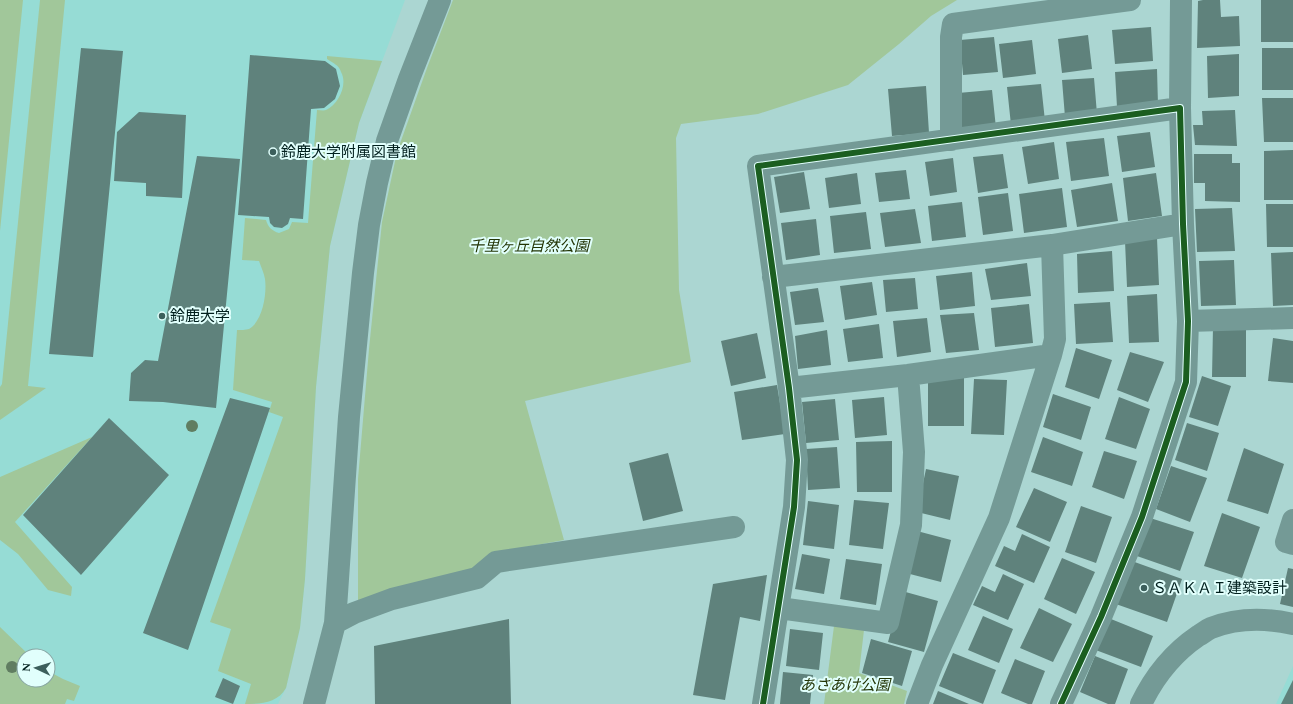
<svg xmlns="http://www.w3.org/2000/svg" width="1293" height="704" font-family="Spectral,'Noto Sans JP',serif">
<style>
.built{fill:#96dcd5;fill-rule:evenodd}
.green{fill:#a1c79a}
.building{fill:#5f827c}
.lines{fill:none;stroke-linecap:round;stroke-linejoin:round}
.minor{stroke:#749a96;stroke-width:22}
.cycleway-casing{stroke:#e1fffc;stroke-width:8}
.cycleway{stroke:#1b5e20;stroke-width:6}
.tree{fill:#607d61}
.poi-dot{fill:#3c5f5c;stroke:#e1fffc;stroke-width:1.5}
.labels{text-anchor:middle;dominant-baseline:central;stroke-width:4;stroke-linejoin:round;paint-order:stroke}
.poi-label{font-size:15px;fill:#001f1d;stroke:#e1fffc;text-anchor:start}
.park-label{font-size:15px;font-style:italic;fill:#223404;stroke:#e1fffc}
</style>
<rect width="100%" height="100%" fill="#abd6d2"/>
<path class="built" d="M0,0h405l-46,123 -29,123 -14,141 -11,192 -5,49 -14,60 -8,16h-278zM24,656h24v24h-24z
M1293,666v38h-17z"/>
<path class="green" d="M0,0h23l-23,231z
M40,0h25l-37,386 18,2 -46,32v-33l2,-3z
M453,0h504l-26,16 -32,28 -51,41 -90,29 -77,10 -5,14 3,152 12,72 -166,39 39,139 -66,12 -26,17 -114,33v-123l11,-130 13,-127 15,-70 30,-84z
M327,56l55,5 -23,62 -29,123 -14,141 -11,192 -5,49 -14,60c-8,15 -26,16 -41,16l6,-20 -33,-13 13,-42 -21,-7 73,-205 -14,-5 3,-10 -39,-12 4,-60c3,0 9,0 12,-1 14,-8 18,-36 16,-50 -1,-6 -4,-12 -6,-18l-17,-1 3,-42 21,2c2,7 6,11 13,13l10,-4 3,-7 16,1 9,-113c3,0 7,1 9,0 13,-6 22,-26 15,-38 -2,-7 -8,-9 -14,-13z
M92,437l-77,85 57,65 -1,9 -23,-6 -30,-36 -18,-14v-63z
M834,626l30,4 -5,43 48,18 -3,13h-80z
M0,627l30,29h-6v24h24v-9l15,8 17,7 -6,15 -7,-2 -2,5h-65z"/>
<path class="building" d="M1203,0h17l1,17 18,-1 1,30 -43,2 1,-47z
M1261,0h32v42h-32z
M1151,27l2,34 -38,3 -3,-34z
M1088,35l4,34 -30,4 -4,-34z
M994,37l4,35 -35,3 -3,-35z
M1032,40l4,34 -33,4 -4,-34z
M81,48l42,3 -30,306 -44,-3z
M1262,48h31v42h-31z
M1239,54v42l-31,2 -1,-42z
M250,55l75,6 11,8 4,17 -5,13 -11,9 -13,1 -8,110 -13,-1 -2,6 -6,4 -8,-1 -4,-4 -1,-6 -31,-2z
M1157,69l1,36 -41,2 -2,-35z
M1094,78l3,36 -32,3 -3,-37z
M1041,84l4,37 -34,4 -4,-38z
M926,86l3,47 -37,3 -4,-47z
M992,90l4,38 -35,3 -3,-38z
M1262,98h31v44h-29z
M1235,110l2,36 -42,-1 -2,-20h10l-1,-14z
M139,112l47,3 -4,83 -36,-2v-13l-32,-2 3,-49z
M1150,132l5,35 -33,5 -5,-36z
M1104,138l5,38 -38,5 -5,-39z
M1054,142l5,37 -31,5 -6,-37z
M1293,150v50h-29v-49z
M1003,154l5,34 -30,5 -5,-36z
M1194,154h38v9h8v39l-35,-1v-18h-11z
M197,156l43,3 -24,249 -53,-6 -34,-1 2,-28 14,-13 13,1z
M953,158l4,34 -27,4 -5,-34z
M906,170l4,29 -31,3 -4,-29z
M804,172l6,37 -30,4 -6,-36z
M857,173l4,31 -32,4 -4,-30z
M1156,173l6,43 -34,5 -5,-43z
M1112,183l6,38 -41,6 -6,-37z
M1062,188l5,39 -43,6 -5,-39z
M1008,193l5,38 -30,4 -5,-38z
M962,202l4,35 -34,4 -4,-35z
M1266,204h27v43h-26z
M1232,208l3,43 -38,1 -2,-43z
M915,209l6,34 -36,4 -5,-34z
M866,212l5,37 -37,4 -4,-37z
M816,219l4,36 -34,5 -5,-37z
M1157,238l2,47 -32,2 -2,-46z
M1112,251l2,40 -36,2 -1,-39z
M1293,252v53l-20,1 -2,-53z
M1234,260l2,45 -35,1 -2,-45z
M1027,263l4,33 -40,4 -6,-31z
M972,272l3,34 -35,4 -4,-34z
M915,278l3,31 -32,3 -3,-32z
M872,282l5,33 -32,5 -5,-34z
M818,288l6,34 -29,3 -5,-33z
M1157,294l2,48 -30,1 -2,-47z
M1110,302l3,40 -37,2 -2,-40z
M1029,304l4,39 -38,4 -4,-39z
M974,313l5,37 -33,3 -6,-38z
M927,318l4,34 -34,5 -4,-36z
M879,324l4,34 -35,4 -5,-33z
M1246,325v52h-34l1,-50z
M827,330l4,35 -33,4 -3,-33z
M757,333l9,45 -35,8 -10,-45z
M1273,338l20,3v42l-25,-2z
M1076,348l36,12 -13,39 -34,-12z
M1130,352l34,10 -16,40 -31,-12z
M1202,376l29,10 -13,40 -29,-9z
M964,378v48h-36v-47z
M974,379l33,1 -3,55 -33,-1z
M777,385l8,49 -43,6 -8,-48z
M1053,394l38,13 -10,33 -38,-13z
M884,397l3,38 -32,3 -3,-38z
M1119,397l31,12 -14,40 -31,-10z
M230,398l40,10 -82,242 -45,-17z
M835,399l4,41 -33,3 -4,-41z
M109,418l60,57 -88,100 -58,-60z
M1187,423l32,10 -12,38 -32,-11z
M1043,437l40,15 -11,34 -41,-14z
M892,441v51h-35l-1,-50z
M837,447l3,41 -32,2 -2,-41z
M1244,448l40,16 -16,50 -41,-13z
M1104,451l33,10 -13,38 -32,-12z
M668,453l15,58 -40,10 -14,-58z
M1171,466l36,12 -17,44 -34,-13z
M926,469l33,7 -9,44 -33,-8z
M1034,488l33,14 -17,40 -34,-15z
M854,500l35,3 -6,46 -34,-4z
M808,501l31,4 -5,44 -31,-4z
M1081,506l31,11 -16,46 -31,-11z
M1222,513l38,14 -18,51 -38,-12z
M1147,517l47,15 -14,39 -46,-16z
M917,531l34,9 -10,42 -35,-9z
M1022,534l28,13 -16,36 -39,-17 9,-20 11,5z
M802,554l28,5 -6,35 -29,-5z
M1062,558l33,14 -19,42 -32,-15z
M846,559l36,5 -6,41 -36,-6z
M1129,560l53,19 -15,43 -54,-19z
M1288,568l5,1v38l-13,-3z
M1003,574l21,10 -16,36 -35,-15 9,-19 13,6z
M767,575l-7,46 -20,-4 -15,83 -32,-5 20,-111z
M902,591l36,10 -14,51 -36,-10z
M1039,608l33,16 -19,38 -33,-14z
M983,616l30,13 -14,34 -31,-13z
M1106,617l47,19 -12,31 -48,-18z
M509,619l2,85h-136l-1,-58z
M790,629l33,4 -4,37 -33,-4z
M871,639l41,12 -10,35 -40,-13z
M953,653l43,17 -13,34 -44,-18z
M1095,656l33,13 -13,35h-7l-28,-12z
M1015,659l30,12 -13,33h-4l-27,-11z
M783,672l30,3 -3,29h-30z
M223,678l17,8 -7,18 -18,-7z
M1293,680v24h-12z
M938,691l31,13h-36z"/>
<g class="lines">
<path class="minor" d="M1180,108l1,-108
M951,140v-103l2,-13 177,-24
M1052,245l131,-21
M773,277l279,-32 3,94 -4,16 -52,163 -67,147 -15,39
M1188,321l105,-3
M789,388l119,-13 143,-20
M1293,520l-7,22 7,2
M779,608l109,15 23,-98 3,-73 -6,-77
M335,623l19,-10 38,-14 85,-21 19,-16 238,-35
M314,704l21,-81 14,-206 14,-144 6,-48 8,-42 10,-42 22,-62 31,-79
M763,704l31,-197 3,-47 -8,-72 -31,-222 422,-58 3,116 5,97 -2,61 -44,135 -41,100 -40,87
M1141,704c13,-27 32,-51 57,-68 4,-2 8,-6 13,-8 26,-10 55,-10 82,-4"/>
<defs>
<path id="cycleway" d="M763,704l31,-197 3,-47 -8,-72 -31,-222 422,-58 3,116 5,97 -2,61 -44,135 -41,100 -40,87"/>
</defs>
<use href="#cycleway" class="cycleway-casing"/>
<use href="#cycleway" class="cycleway"/>
</g>
<g class="tree">
<circle cx="192" cy="426" r="6"/>
<circle cx="12" cy="667" r="6"/>
</g>
<g class="poi-dot">
<circle cx="273" cy="152" r="4"/>
<circle cx="162" cy="316" r="4"/>
<circle cx="1144" cy="588" r="4"/>
</g>
<g class="labels">
<g class="poi-label">
<text x="281" y="152">鈴鹿大学附属図書館</text>
<text x="170" y="316">鈴鹿大学</text>
<text x="1152" y="588">ＳＡＫＡＩ建築設計</text>
</g>
<g class="park-label">
<text x="529" y="246">千里ヶ丘自然公園</text>
<text x="845" y="685">あさあけ公園</text>
</g>
</g>
<g transform="translate(36 668) rotate(274)"><circle r="19" fill="#e1fffc" stroke="#87a5a3"/>
<path d="M0-3L7 15L0 10L-7 15Z" fill="#3c5f5c"/>
<text y="-6" font-size="11" font-weight="bold" text-anchor="middle" fill="#001f1d">N</text>
</g>
</svg>
